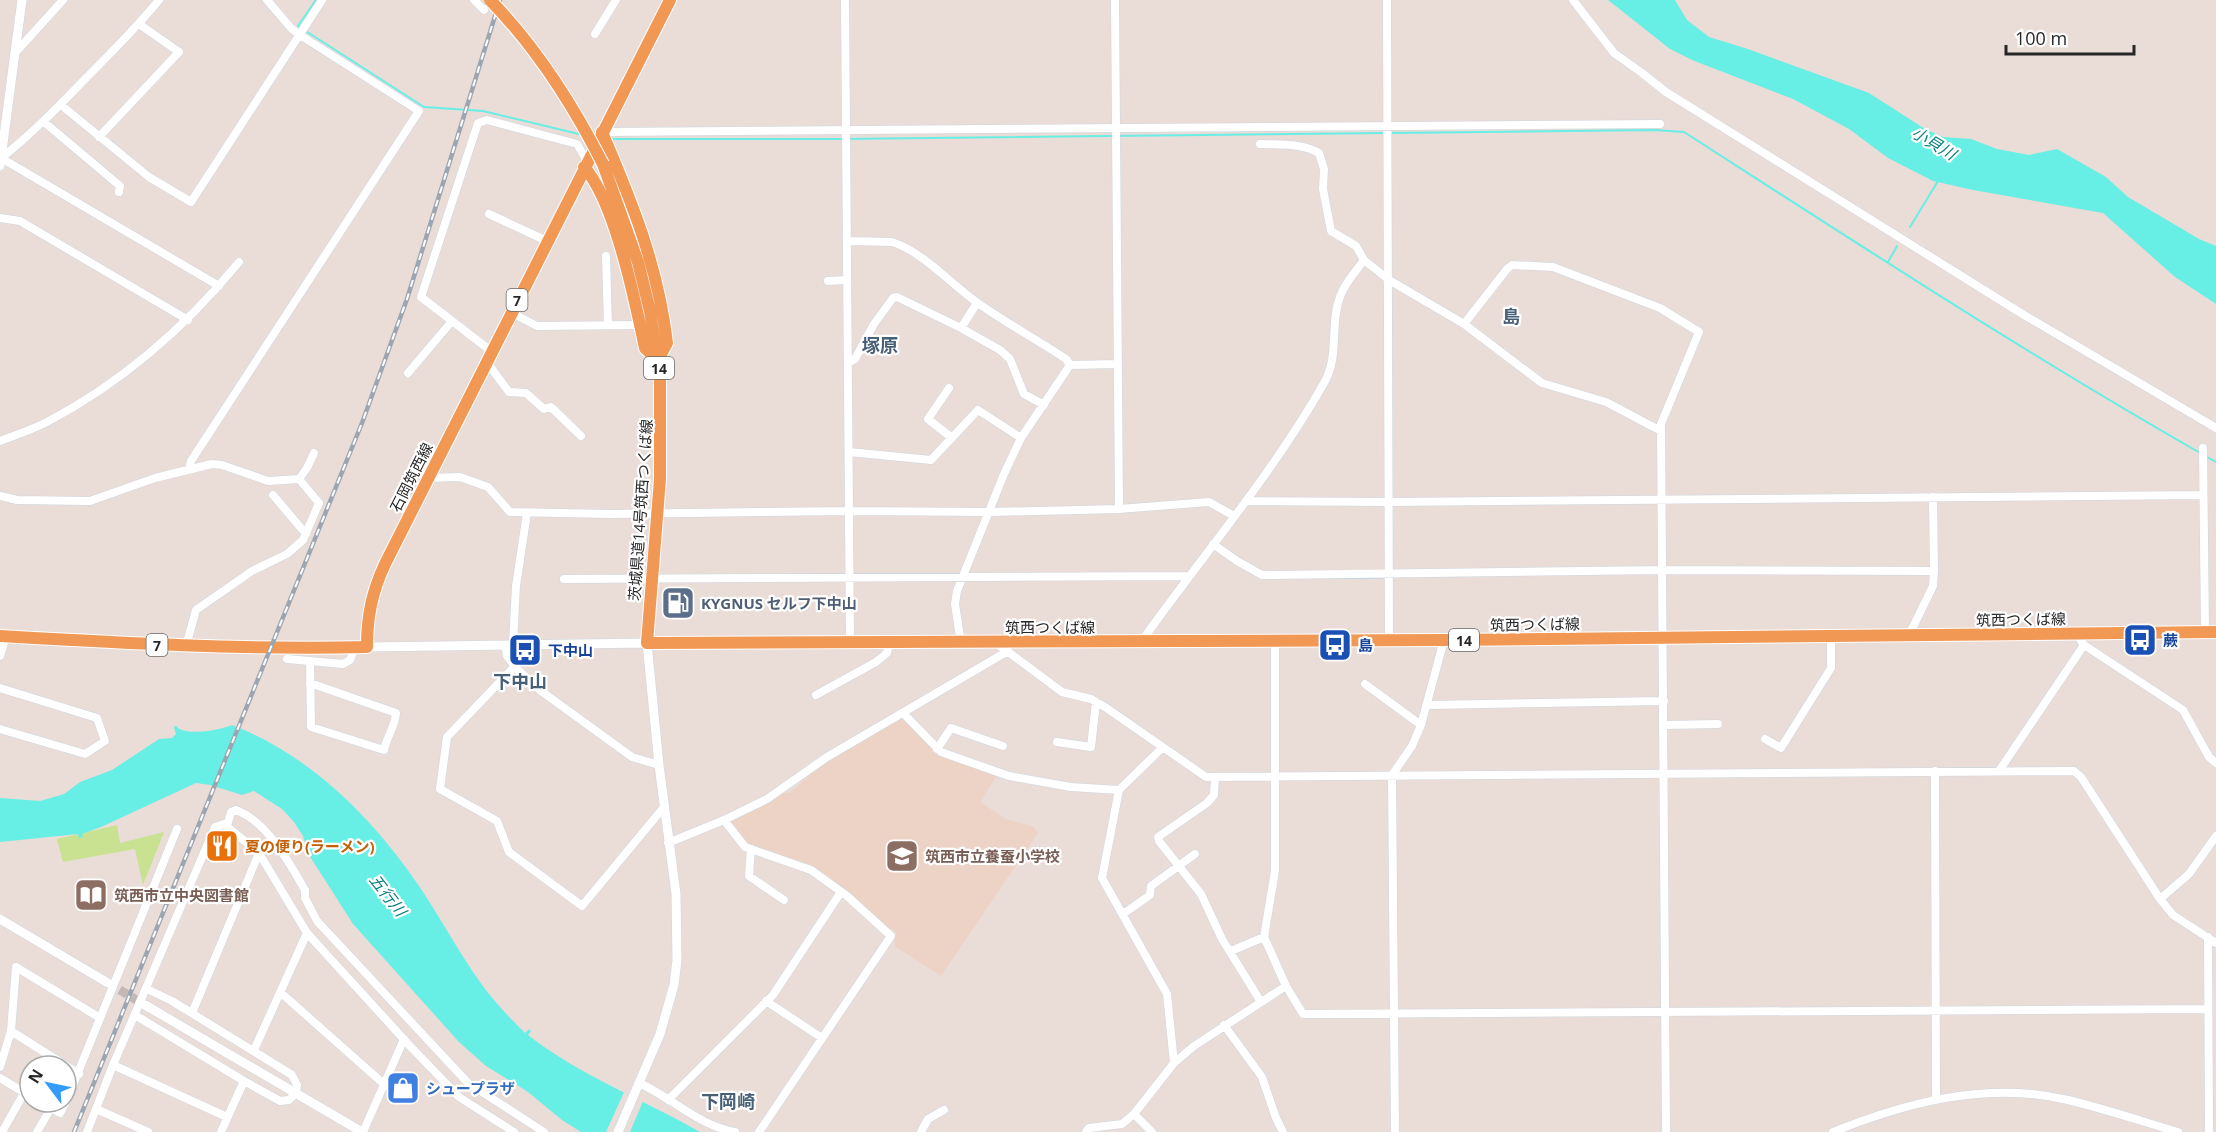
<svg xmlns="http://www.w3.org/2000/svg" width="2216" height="1132" font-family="'Open Sans','Noto Sans JP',sans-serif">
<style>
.education{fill:#edd3c6}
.green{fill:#c9e292}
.water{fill:#67efe5}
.pier{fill:#eadcd7}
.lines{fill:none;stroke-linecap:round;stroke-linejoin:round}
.stream{stroke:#67efe5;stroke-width:2}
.tertiary-tunnel{stroke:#c3b8b4;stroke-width:9;stroke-dasharray:9 4.5;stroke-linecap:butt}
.minor-casing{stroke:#cdd7e1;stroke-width:9}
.tertiary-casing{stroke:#cdd7e1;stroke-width:10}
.primary-casing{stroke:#fff;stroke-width:14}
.minor{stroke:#fff;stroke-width:8}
.tertiary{stroke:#fff;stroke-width:9}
.primary{stroke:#f19855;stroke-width:12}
.rail-casing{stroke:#9ba6b2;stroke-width:4.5}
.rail{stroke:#fff;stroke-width:2;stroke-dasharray:7;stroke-linecap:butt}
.primary-bridge-casing{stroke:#fff;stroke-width:14;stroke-linecap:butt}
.primary-bridge{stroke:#f19855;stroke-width:12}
.labels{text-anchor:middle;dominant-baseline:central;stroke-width:4.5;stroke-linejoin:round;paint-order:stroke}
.shield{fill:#fff;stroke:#686868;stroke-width:1.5}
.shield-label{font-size:14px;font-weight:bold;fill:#272727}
.street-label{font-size:15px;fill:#272727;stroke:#fff}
.service-label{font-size:15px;font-weight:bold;fill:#4e5e75;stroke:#fff;text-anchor:start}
.transit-label{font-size:15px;font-weight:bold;fill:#164399;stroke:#fff;text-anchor:start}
.food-label{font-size:15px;font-weight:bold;fill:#c56008;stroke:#fff;text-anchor:start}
.education-label{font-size:15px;font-weight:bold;fill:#785e54;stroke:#fff;text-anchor:start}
.shop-label{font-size:15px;font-weight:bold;fill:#366cbe;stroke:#fff;text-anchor:start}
.water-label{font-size:16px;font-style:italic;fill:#0c8182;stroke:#fff}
.quarter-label{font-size:18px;font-weight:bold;fill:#476077;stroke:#fff}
</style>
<rect width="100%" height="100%" fill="#eadcd7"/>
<path class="education" d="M900,719l4,1 36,36 57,19 -17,27 26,17 28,8 4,6 -97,143 -45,-29 -2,-9 3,-5 -7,-5 -1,2 -75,-62 -64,-23 -19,-23 44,-23 9,-6h5l21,-17v-3l19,-13z"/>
<path class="green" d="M117,825l3,18 44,-11 -21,53 -8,-36 -72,13 -6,-23z"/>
<path class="water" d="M1608,0h67l12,20 22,17 39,12 121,44 56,36 18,8 28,2 26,10 32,6 28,-6 49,28 22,20 71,42 17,7v58l-41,-27 -72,-64 -130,-23 -40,-9 -45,-23 -39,-29 -56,-30 -101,-39 -22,-11z
M232,725c79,31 140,92 187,161 21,31 39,65 61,96 13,19 29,35 45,51l4,-4 2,2 -3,4c52,41 115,64 172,97h-119l-19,-12 -34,-28 -42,-26 -27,-24 -106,-118 -44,-69 -6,-19 -9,-14 -12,-13 -28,-18 -12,4 -32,-10 -14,-2 -95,44 -19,7 1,3 -4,1 -1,-4 -78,8v-44l40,3 24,-7 16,-12 32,-12 47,-31 13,-1 4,-4 -2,-7 2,-1c8,11 45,4 56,-1z"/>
<path class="pier" d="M625,1090l19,9 -14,33h-24z"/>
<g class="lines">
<path class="stream" d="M316,0l-18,26 126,81 59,4 100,24
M1391,133l264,-3 29,2c171,110 341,221 518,322
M611,139h231l543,-6
M1910,227l28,-46
M1888,262l9,-16
M2207,457l9,5"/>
<path class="tertiary-tunnel" d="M108,983l37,22"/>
<defs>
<path id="minor" d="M474,0l10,10
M845,0l5,643
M1115,0l4,509
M1387,0l2,641
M1573,0l41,53 28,20 24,19 358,223 192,113
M595,34l21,-34
M15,53l48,-53
M61,105l88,72 42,25 131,-202
M44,122l76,64 -1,6
M602,132l1058,-8
M99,137l80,-85 -40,-28
M1260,144c21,1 41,-1 59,9l5,16 -1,20 8,42 25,15 8,14 25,20 75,44 78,59 64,19 55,29
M1,158l218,128
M0,159c32,-25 59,-53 87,-82 25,-25 50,-50 72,-77
M489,214l58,27
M0,218l20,3 168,99
M847,241l45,1c31,10 57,40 83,59 29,21 61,38 91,58l4,6
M606,256l2,69
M828,281l19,-1
M510,312l27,14 103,-1
M1464,324l43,-55 5,-4 41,2 107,41 39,24 -38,92 5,708
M961,328l16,-25
M491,351l-70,-54 57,-174 9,-3 90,24 10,17
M486,361l23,31 17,1 18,16 7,-2 30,29
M848,363l7,-4 19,-35 19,-26 4,-1 64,31 39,22 10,9 14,35 20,11
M1070,365l47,-1
M408,373l44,-52
M949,388l-21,31 24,19
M0,441c15,-6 32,-11 47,-19 76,-40 137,-93 192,-160
M2203,448l2,184
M849,452l82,8 47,-50 43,28
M189,469l2,-8 228,-350 -119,-76 -9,-7 -24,-28
M428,478l32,-1 28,10 22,25 101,2 239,-3 139,1 130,-3 90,-7 25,14
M273,495l33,39
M0,496l17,4 73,1 65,-23 57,-14 10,1 46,16 31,-2 8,-11 7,-15
M1246,501l144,1 813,-7
M1213,544l24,17 25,14 401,-5 271,1
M564,579l624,-3
M2077,634l7,11 99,65 26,47 7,6
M1909,635l24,-49 1,-15 -1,-74
M1275,640v231l-11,66 22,49 17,28 905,-5
M1141,642c61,-86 131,-167 183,-259 16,-27 5,-60 17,-89 5,-12 15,-23 23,-34
M961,643l-6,-39 2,-13 47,-117 17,-36 49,-73
M996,643l66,49 29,7 14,8 101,70 868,-6 7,6 79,122 13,16 43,28
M513,645l3,-59 11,-73
M186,646l10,-36 56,-39 35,-17 16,-14 16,-37 -20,-24
M505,646l2,10 10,13 24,22 91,66 27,8
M0,656l6,-20
M287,659l56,5 7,-4 5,-13
M310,661l1,66 73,23c3,-14 11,-23 12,-37l-86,-30
M515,666l-68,71 -7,52 57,32 12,31 73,54 82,-99
M1365,684l56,41
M0,688l97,30 8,23 -20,13 -85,-25
M816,695l60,-33 11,-9 2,-10
M1428,705l236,-4
M903,713l38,39 68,24 62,11 48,3
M1664,725l54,-1
M1765,739l16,9 50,-80v-32
M1057,742l34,5 5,-45
M1162,748l-43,42 -17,88 65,116 7,69
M937,749l14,-21 52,18
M1935,771l1,328
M1999,771l85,-126
M1215,777l-1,18 -7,8 -49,34 1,4 42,53 21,45 39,63
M724,820l21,27 66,23 36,26 44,40 -132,196
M227,826l4,-14 5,-2c32,12 53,53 69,80v8l12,23 151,162 76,49
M668,843l56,-23 43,-21 60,-42 181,-106
M751,849l-2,27 35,24
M2160,899l29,-25 27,-38
M1123,914l27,-19 1,-9 44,-32
M2208,937l1,195
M1231,951l33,-14
M280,992l105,93
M766,1001l56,37
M192,1013l67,-160
M135,1015l109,66 36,20 9,-1 7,-7 1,-8 -5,-10 -120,-74 -25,-12
M1224,1025l38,52 14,41 7,14
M11,1031l68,43
M254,1050l53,-117
M113,1065l114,52
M0,1067l11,-36 5,-64 84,51
M0,1078l30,18
M639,1083c32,14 60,43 96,49
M668,1100l105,-105 68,-103
M40,1102l20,11 6,-11
M66,1102l111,-273
M96,1109l52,23
M1134,1114l18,18
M2,1132l22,-39
M37,1132l14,-24
M87,1132l26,-67 102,-238 9,-3 35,29 48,80 103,113 49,51 55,35
M221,1132l23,-51
M363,1132l41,-93
M921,1132l7,-13 16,-9
M1086,1132l3,-4 33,-4 12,-10 40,-51 20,-17 92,-60
M1395,1132l-3,-357 20,-29 9,-21 23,-85
M1833,1132c74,-30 155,-51 235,-32 37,9 73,21 110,32"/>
<path id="tertiary" d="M0,166l22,-166
M367,647l280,-4 12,122 17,129 1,66 -3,25 -14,49 -42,98
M0,919l108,64
M145,1005l217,127"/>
<path id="primary" d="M603,164l35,98 12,49 10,65v103l-13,164 797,-3 772,-8
M584,167c31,34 51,134 61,181l13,12 9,-17c-9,-77 -35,-141 -65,-211
M0,636c122,7 244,14 367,11 0,-31 5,-55 18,-83l285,-564"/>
</defs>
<use href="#minor" class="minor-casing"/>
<use href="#tertiary" class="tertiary-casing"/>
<use href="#primary" class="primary-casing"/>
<use href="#minor" class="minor"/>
<use href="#tertiary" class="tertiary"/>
<use href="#primary" class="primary"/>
<defs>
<path id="rail" d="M74,1132l288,-709 45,-124 93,-299"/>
</defs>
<use href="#rail" class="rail-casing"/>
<use href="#rail" class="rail"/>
<defs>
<path id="primary-bridge" d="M490,0c47,48 83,105 113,164"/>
</defs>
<use href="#primary-bridge" class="primary-bridge-casing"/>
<use href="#primary-bridge" class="primary-bridge"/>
</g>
<defs>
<symbol id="fuel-square" viewBox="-11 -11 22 22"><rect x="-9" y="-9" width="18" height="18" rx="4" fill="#5c6f8a" stroke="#fff"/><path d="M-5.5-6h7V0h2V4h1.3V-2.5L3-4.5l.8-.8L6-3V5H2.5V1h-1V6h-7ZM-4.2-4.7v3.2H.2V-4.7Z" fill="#fff"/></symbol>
<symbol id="bus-square" viewBox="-11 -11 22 22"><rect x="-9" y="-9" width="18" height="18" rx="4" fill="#1a4fb4" stroke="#fff"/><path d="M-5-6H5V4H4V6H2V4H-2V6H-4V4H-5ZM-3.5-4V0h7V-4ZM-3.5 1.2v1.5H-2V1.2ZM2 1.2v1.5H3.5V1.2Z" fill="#fff"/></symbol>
<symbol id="restaurant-square" viewBox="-11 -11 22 22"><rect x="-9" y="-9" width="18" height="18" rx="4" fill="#e8710a" stroke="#fff"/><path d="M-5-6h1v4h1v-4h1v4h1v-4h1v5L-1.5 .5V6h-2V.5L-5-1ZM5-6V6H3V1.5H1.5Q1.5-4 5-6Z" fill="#fff"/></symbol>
<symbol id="school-square" viewBox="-11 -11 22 22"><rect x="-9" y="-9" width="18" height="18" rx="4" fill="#8d6e63" stroke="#fff"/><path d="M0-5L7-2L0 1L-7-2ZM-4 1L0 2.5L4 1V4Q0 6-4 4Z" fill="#fff"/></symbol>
<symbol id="library-square" viewBox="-11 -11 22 22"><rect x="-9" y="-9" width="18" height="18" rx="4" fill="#8d6e63" stroke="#fff"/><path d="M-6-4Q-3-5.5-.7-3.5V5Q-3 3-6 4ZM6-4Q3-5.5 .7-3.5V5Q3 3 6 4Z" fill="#fff"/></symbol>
<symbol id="shop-square" viewBox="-11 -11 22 22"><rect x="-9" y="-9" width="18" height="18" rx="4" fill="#3f7fe0" stroke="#fff"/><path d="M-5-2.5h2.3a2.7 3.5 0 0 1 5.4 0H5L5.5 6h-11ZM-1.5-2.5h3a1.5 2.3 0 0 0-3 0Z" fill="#fff"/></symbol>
</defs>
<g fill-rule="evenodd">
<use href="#fuel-square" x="659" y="584" width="38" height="38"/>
<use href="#bus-square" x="2121" y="621" width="38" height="38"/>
<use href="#bus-square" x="1316" y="626" width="38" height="38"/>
<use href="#bus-square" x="506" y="631" width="38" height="38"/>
<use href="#restaurant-square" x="203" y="827" width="38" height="38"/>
<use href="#school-square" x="883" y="837" width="38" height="38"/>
<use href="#library-square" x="72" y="876" width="38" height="38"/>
<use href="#shop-square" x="384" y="1069" width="38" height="38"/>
</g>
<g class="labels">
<g class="shield">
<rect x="506.5" y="289" width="21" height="22" rx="4.5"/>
<rect x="644" y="357" width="30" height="22" rx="4.5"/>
<rect x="1449" y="629" width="30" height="22" rx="4.5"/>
<rect x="146.5" y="634" width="21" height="22" rx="4.5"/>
</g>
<g class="shield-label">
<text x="517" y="300">7</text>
<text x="659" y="368">14</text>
<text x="1464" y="640">14</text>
<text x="157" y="645">7</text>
</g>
<g class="street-label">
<text transform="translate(411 477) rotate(-63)">石岡筑西線</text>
<text transform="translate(640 510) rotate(-86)">茨城県道14号筑西つくば線</text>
<text transform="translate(2021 619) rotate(-1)">筑西つくば線</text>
<text transform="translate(1535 624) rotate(-1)">筑西つくば線</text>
<text x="1050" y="627">筑西つくば線</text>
</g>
<g class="service-label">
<text x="701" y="603">KYGNUS セルフ下中山</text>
</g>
<g class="transit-label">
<text x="2163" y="640">蕨</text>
<text x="1358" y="645">島</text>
<text x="548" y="650">下中山</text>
</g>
<g class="food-label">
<text x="245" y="846">夏の便り(ラーメン)</text>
</g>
<g class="education-label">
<text x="925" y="856">筑西市立養蚕小学校</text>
<text x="114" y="895">筑西市立中央図書館</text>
</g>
<g class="shop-label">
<text x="426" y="1088">シュープラザ</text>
</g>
<g class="water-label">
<text transform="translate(1934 143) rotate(31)">小貝川</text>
<text transform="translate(388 895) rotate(52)">五行川</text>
</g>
<g class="quarter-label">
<text x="1511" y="316">島</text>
<text x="880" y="345">塚原</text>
<text x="520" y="681">下中山</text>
<text x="728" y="1101">下岡崎</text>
</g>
</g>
<g transform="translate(48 1084) rotate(302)"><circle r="28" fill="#ffffff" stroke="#a9a9a9" stroke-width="1.5"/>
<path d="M0-4.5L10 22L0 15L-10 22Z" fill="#339cfb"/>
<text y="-9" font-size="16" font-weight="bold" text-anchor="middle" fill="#272727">N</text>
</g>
<path d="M2006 45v9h128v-9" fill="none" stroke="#272727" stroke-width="3"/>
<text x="2015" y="45" font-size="18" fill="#272727" stroke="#ffffff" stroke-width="4.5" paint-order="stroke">100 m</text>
</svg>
